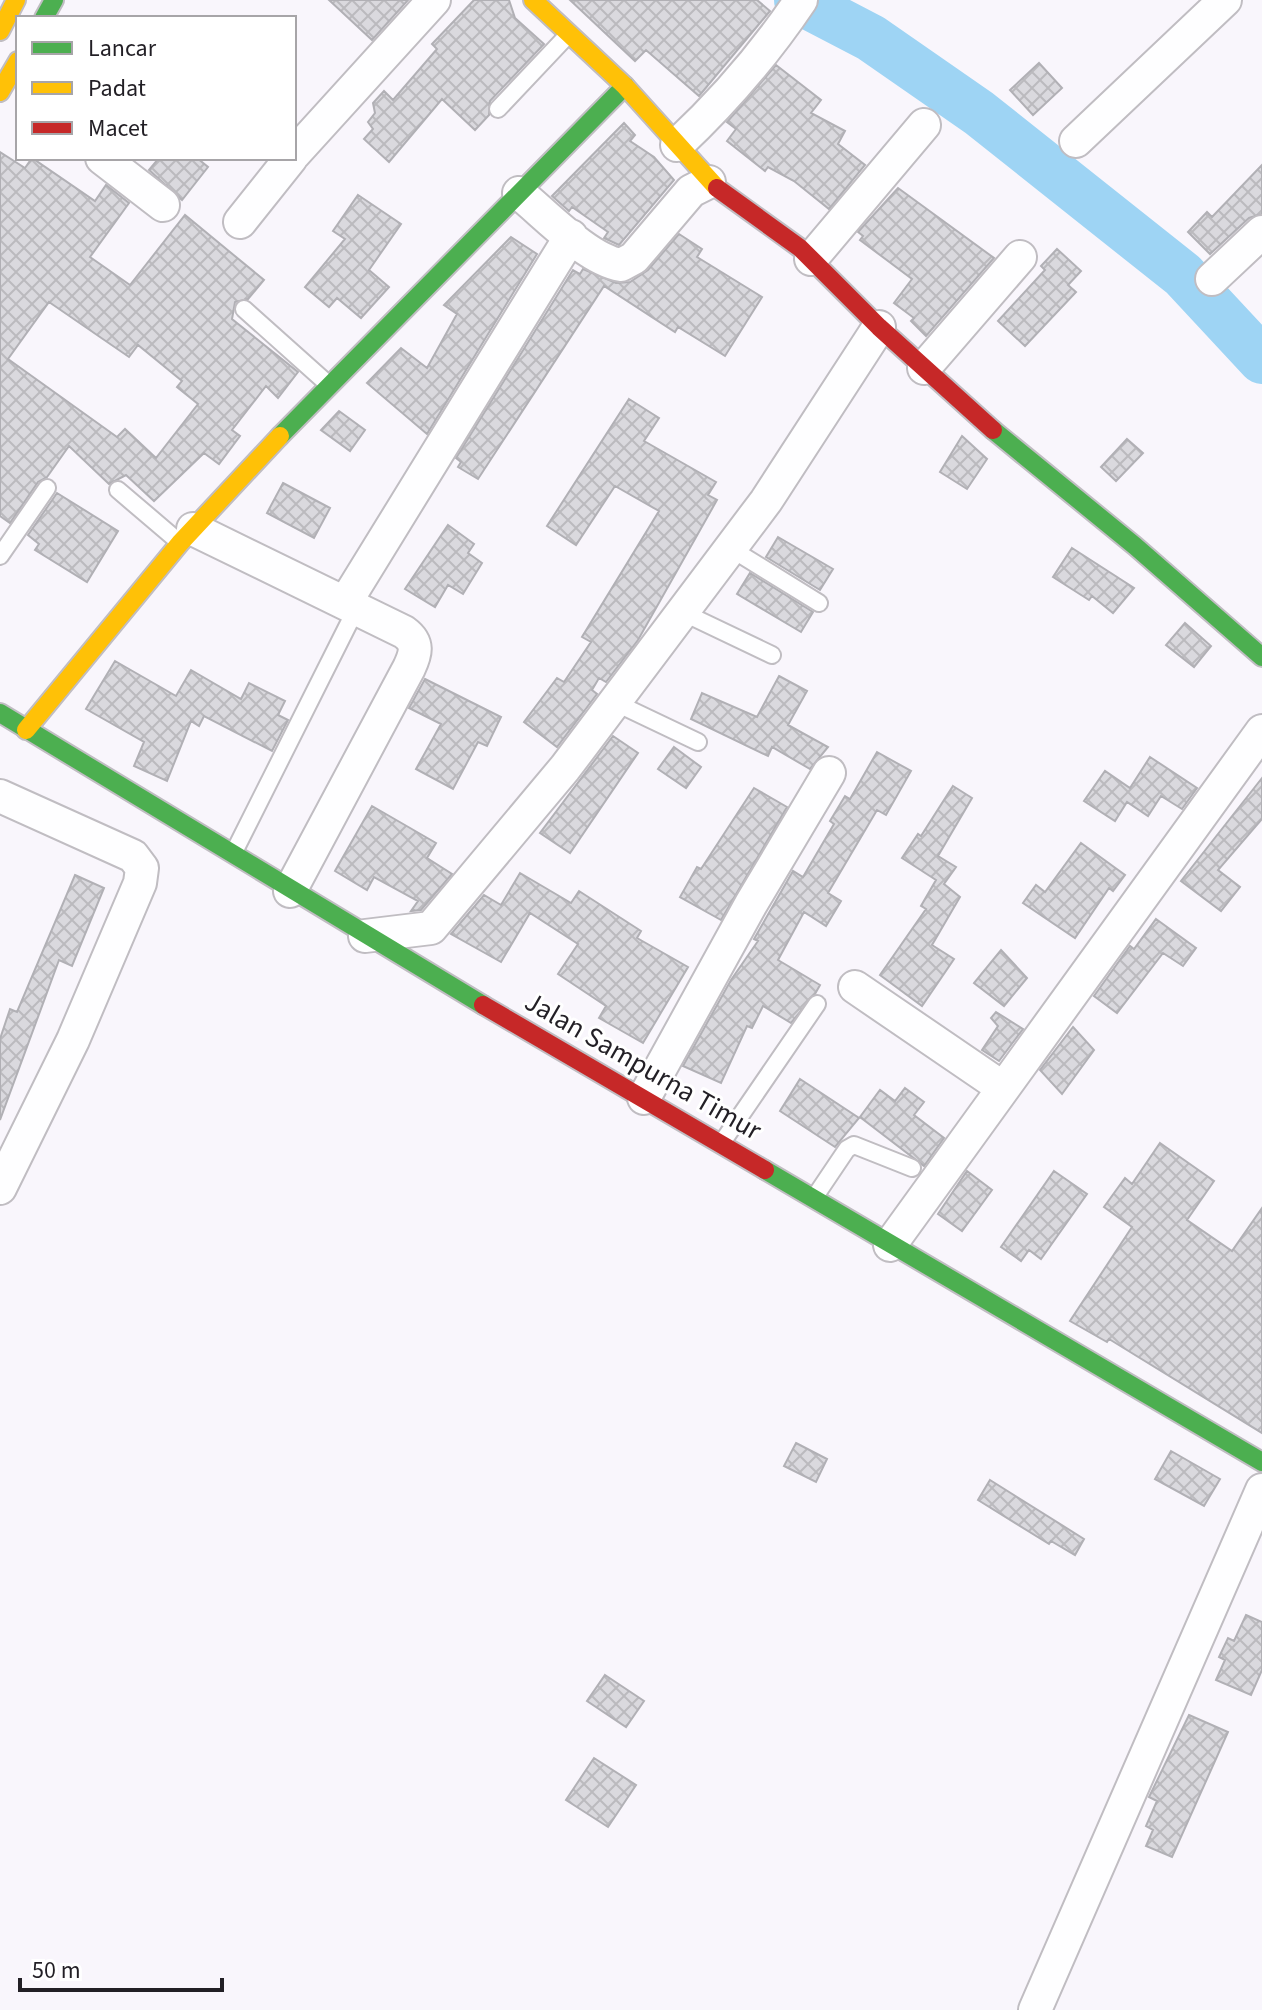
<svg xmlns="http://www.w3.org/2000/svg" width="1262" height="2010" font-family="'Source Sans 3',sans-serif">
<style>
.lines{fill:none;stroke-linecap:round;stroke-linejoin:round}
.river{stroke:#9ed4f4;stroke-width:48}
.building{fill:url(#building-cross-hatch);stroke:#b1b0b5;stroke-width:2;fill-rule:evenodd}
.lane-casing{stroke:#c0bdc2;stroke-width:20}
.street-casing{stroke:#c0bdc2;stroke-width:36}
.fast-casing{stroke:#c0bdc2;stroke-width:22}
.slow-casing{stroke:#c0bdc2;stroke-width:22}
.jam-casing{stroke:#c0bdc2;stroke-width:22}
.lane{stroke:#fefeff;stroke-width:16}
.street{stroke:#fefeff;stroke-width:32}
.fast{stroke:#4caf50;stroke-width:18}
.slow{stroke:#ffc107;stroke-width:18}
.jam{stroke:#c62828;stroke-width:18}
.labels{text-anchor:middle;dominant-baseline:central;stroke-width:6;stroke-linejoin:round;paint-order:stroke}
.street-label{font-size:28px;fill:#221f25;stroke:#fff}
</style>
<defs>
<pattern id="building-cross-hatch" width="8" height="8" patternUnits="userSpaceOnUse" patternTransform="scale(2)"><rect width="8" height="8" fill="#dad9de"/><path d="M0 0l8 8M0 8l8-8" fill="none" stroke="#bbbabe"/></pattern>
</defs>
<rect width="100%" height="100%" fill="#f9f6fc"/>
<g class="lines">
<path class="river" d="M798,0l73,38 108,75 204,162 79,85"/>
</g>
<path class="building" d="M329,0h79l-36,40z
M474,0h35l6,18 29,26 -54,57 -1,14 -14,15 -33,-31 -53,63 -25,-23 9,-10 -5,-7 7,-9 -2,-10 11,-12 9,9 44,-51 -5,-5z
M570,0h187l13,11 -71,85 -53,-46 -11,11z
M1039,63l23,25 -29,27 -23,-25z
M776,65l45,35 -10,13 34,18 -7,13 27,21 -36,44 -35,-28 -26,-14 -3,4 -38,-30 9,-12 -9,-7z
M624,123l11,12 -5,6 24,16 20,23 -55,65 -15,-7 4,-6 -36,-25 -3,4 -17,-15z
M0,152l25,16 7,-10 63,43 11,-16 23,18 -39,54 40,28 55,-70 79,65 -16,19 -13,3 -3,17 66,53 -20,26 -12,-12 -34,44 8,6 -21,28 -15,-11 -50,48 -28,-26 -17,9 -40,-38 -22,31 -9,5 -28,41 -10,-7zM49,302l80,55 9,-12 44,36 -5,6 21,17 -42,54 -31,-29 -8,8 -109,-78z
M159,158h38l11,9 -26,33 -33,-30z
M1262,165v49l-13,4 -39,36 -22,-22 19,-20 5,5z
M898,188l96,70 -68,78 -15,-15 3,-3 -20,-15 18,-24 -52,-39 3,-4 -5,-4z
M358,195l43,29 -32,46 20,17 -28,31 -24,-20 -8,9 -24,-20 40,-48 -12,-8z
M679,234l23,15 -5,8 65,40 -37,59 -47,-29 -3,5 -71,-46 -126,193 -20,-12 3,-5 -5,-4 117,-188 7,4 3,-5 33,14 14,-1 18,-12z
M511,237l26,17 -110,180 -60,-51 34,-35 26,20 30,-54 -13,-9z
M1057,249l24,22 -13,14 8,7 -51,54 -27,-25 47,-51 -4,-4z
M629,399l30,19 -15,23 72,41 -8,13 9,5 -79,140 -32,42 -7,-4 -7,12 5,4 -40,53 -33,-25 33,-44 7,4 27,-40 -9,-5 77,-126 -44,-25 -39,59 -29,-19z
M339,411l26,19 -15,21 -29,-21z
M962,436l25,23 -20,30 -27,-17z
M1127,439l16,14 -27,28 -15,-14z
M283,483l47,25 -16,30 -47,-25z
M57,493l61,38 -31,51 -52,-32 4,-6 -11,-9z
M448,525l26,19 -6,9 14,10 -19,31 -15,-9 -13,22 -30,-18z
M778,537l55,32 -13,21 -54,-33z
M1072,548l62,40 -21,25 -21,-17 -3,4 -36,-23z
M750,573l63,39 -12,20 -64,-38z
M1185,623l26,23 -17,21 -28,-22z
M115,661l61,35 15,-26 50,29 8,-16 36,18 -7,14 10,5 -16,31 -68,-35 -5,10 -8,-5 -24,60 -33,-15 10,-24 -58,-33z
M779,676l28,15 -19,34 40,22 -18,22 -38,-22 -4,9 -77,-37 11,-26 55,24z
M425,679l76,38 -14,29 -9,-4 -25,47 -37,-20 25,-45 -32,-16z
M613,736l25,17 -68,100 -30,-20z
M674,747l27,20 -15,21 -28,-19z
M877,752l34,19 -25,44 -9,-5 -49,83 13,8 -15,25 -22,-14 -26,48 42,25 -5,9 -24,29 -28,-17 -11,22 -5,-2 -26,57 -38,-17 48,-86 27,-39 -4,-2 39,-68 10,6 31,-53 -4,-3 15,-25 5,3z
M1150,757l47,31 -15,21 -21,-13 -13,20 -21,-14 -12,19 -31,-20 21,-30 25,17z
M1262,778v41l-44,51 22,17 -19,24 -40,-30z
M953,786l19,12 -34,58 18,11 -12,17 16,13 -28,48 22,14 -32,47 -42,-31 46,-66 -5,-3 15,-26 -34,-22 16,-24 3,2z
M754,788l33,19 -66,113 -41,-23 17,-30 4,2z
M372,806l64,37 -9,15 25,16 -31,36 -10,1 7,-10 -44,-24 -7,13 -32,-19z
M1081,843l44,32 -12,16 -4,-3 -34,50 -52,-35 13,-18 9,7z
M520,873l51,30 8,-12 62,40 -4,7 51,29 -45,76 -44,-25 7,-12 -48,-32 20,-30 -48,-31 -29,49 -50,-28 33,-39 17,10z
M75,875l29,13 -32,78 -13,-6 -59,160v-81l10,-30 7,3z
M1156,919l40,29 -13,18 -20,-13 -46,60 -23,-17 36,-50 4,3z
M1001,950l26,28 -23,28 -30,-23z
M996,1012l27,17 -24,32 -17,-11 16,-24 -7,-8z
M1073,1027l21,23 -32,44 -22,-24z
M800,1079l59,39 -24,29 -55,-36z
M905,1088l19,14 -10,13 30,23 -20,28 -64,-49 20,-27 15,11z
M1160,1143l54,38 -27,39 45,31 30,-43v225l-153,-94 -2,3 -37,-21 62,-94 -28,-20 21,-29 7,6z
M967,1171l25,19 -30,41 -24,-17z
M1054,1171l33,23 -46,65 -12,-9 -8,11 -20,-14z
M796,1443l31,16 -11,23 -32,-16z
M1171,1451l49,28 -16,27 -49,-27z
M990,1480l94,59 -9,16 -24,-14 -2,3 -71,-44z
M1246,1615l16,7v48l-11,25 -35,-15 9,-20 -6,-3 9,-19 6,3z
M605,1675l39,26 -18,26 -39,-26z
M1189,1715l39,17 -56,125 -26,-11 7,-16 -7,-4 11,-25 -8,-4z
M594,1758l42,27 -28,42 -42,-27z"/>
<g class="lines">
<defs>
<path id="lane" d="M498,109l69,-73
M244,309l85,76
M118,490l61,52
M730,548l89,55
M0,556l47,-68
M682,612l90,43
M614,702l84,40
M233,854l116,-231
M721,1144l96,-140
M814,1198l33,-49 7,-4 58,23"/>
<path id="street" d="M1076,141l149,-141
M677,145c46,-43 89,-93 124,-145
M294,154l140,-154
M102,158l61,47
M519,193c26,21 69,67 102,72l13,-7 57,-67 18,-9
M240,222l51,-64
M811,259l113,-134
M1212,279l50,-47
M924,368l96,-111
M193,529l211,103c15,11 12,21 5,36l-119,223
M345,603l226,-367
M0,796l133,60 9,12 -2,15 -67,157 -73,148
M365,936l66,-8 134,-160 201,-267 113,-174
M855,987l148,101
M644,1098l107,-194 78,-131
M890,1245l372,-514
M1035,2010l227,-520"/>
<path id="fast" d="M44,18l10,-18
M993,430l142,116 127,111
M280,436l345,-350
M0,713l483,292
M765,1170l497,292"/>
<path id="slow" d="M533,0l92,86 92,102
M0,31l16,-31
M0,92l18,-31
M26,730l154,-187 100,-107"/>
<path id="jam" d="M717,188l83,60 79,79 114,103
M483,1005l282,165"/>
</defs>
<use href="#lane" class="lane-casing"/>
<use href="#street" class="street-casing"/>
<use href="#fast" class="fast-casing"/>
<use href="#slow" class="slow-casing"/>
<use href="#jam" class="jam-casing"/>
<use href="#lane" class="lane"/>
<use href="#street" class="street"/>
<use href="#fast" class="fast"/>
<use href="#slow" class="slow"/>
<use href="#jam" class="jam"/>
</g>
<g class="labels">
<g class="street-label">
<text transform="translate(643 1066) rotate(30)">Jalan Sampurna Timur</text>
</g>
</g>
<rect x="16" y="16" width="280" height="144" fill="#ffffff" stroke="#a7a5a8" stroke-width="2"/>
<rect x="32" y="42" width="40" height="12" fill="#4caf50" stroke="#a7a5a8" stroke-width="2"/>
<text x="88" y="56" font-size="24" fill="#221f25">Lancar</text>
<rect x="32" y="82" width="40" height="12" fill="#ffc107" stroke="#a7a5a8" stroke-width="2"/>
<text x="88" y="96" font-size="24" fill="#221f25">Padat</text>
<rect x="32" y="122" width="40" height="12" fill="#c62828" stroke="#a7a5a8" stroke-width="2"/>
<text x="88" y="136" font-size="24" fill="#221f25">Macet</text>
<path d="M20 1978v12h202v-12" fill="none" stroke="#221f25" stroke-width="4"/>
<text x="32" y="1978" font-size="24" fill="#221f25" stroke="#ffffff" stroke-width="6" paint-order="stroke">50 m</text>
</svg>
